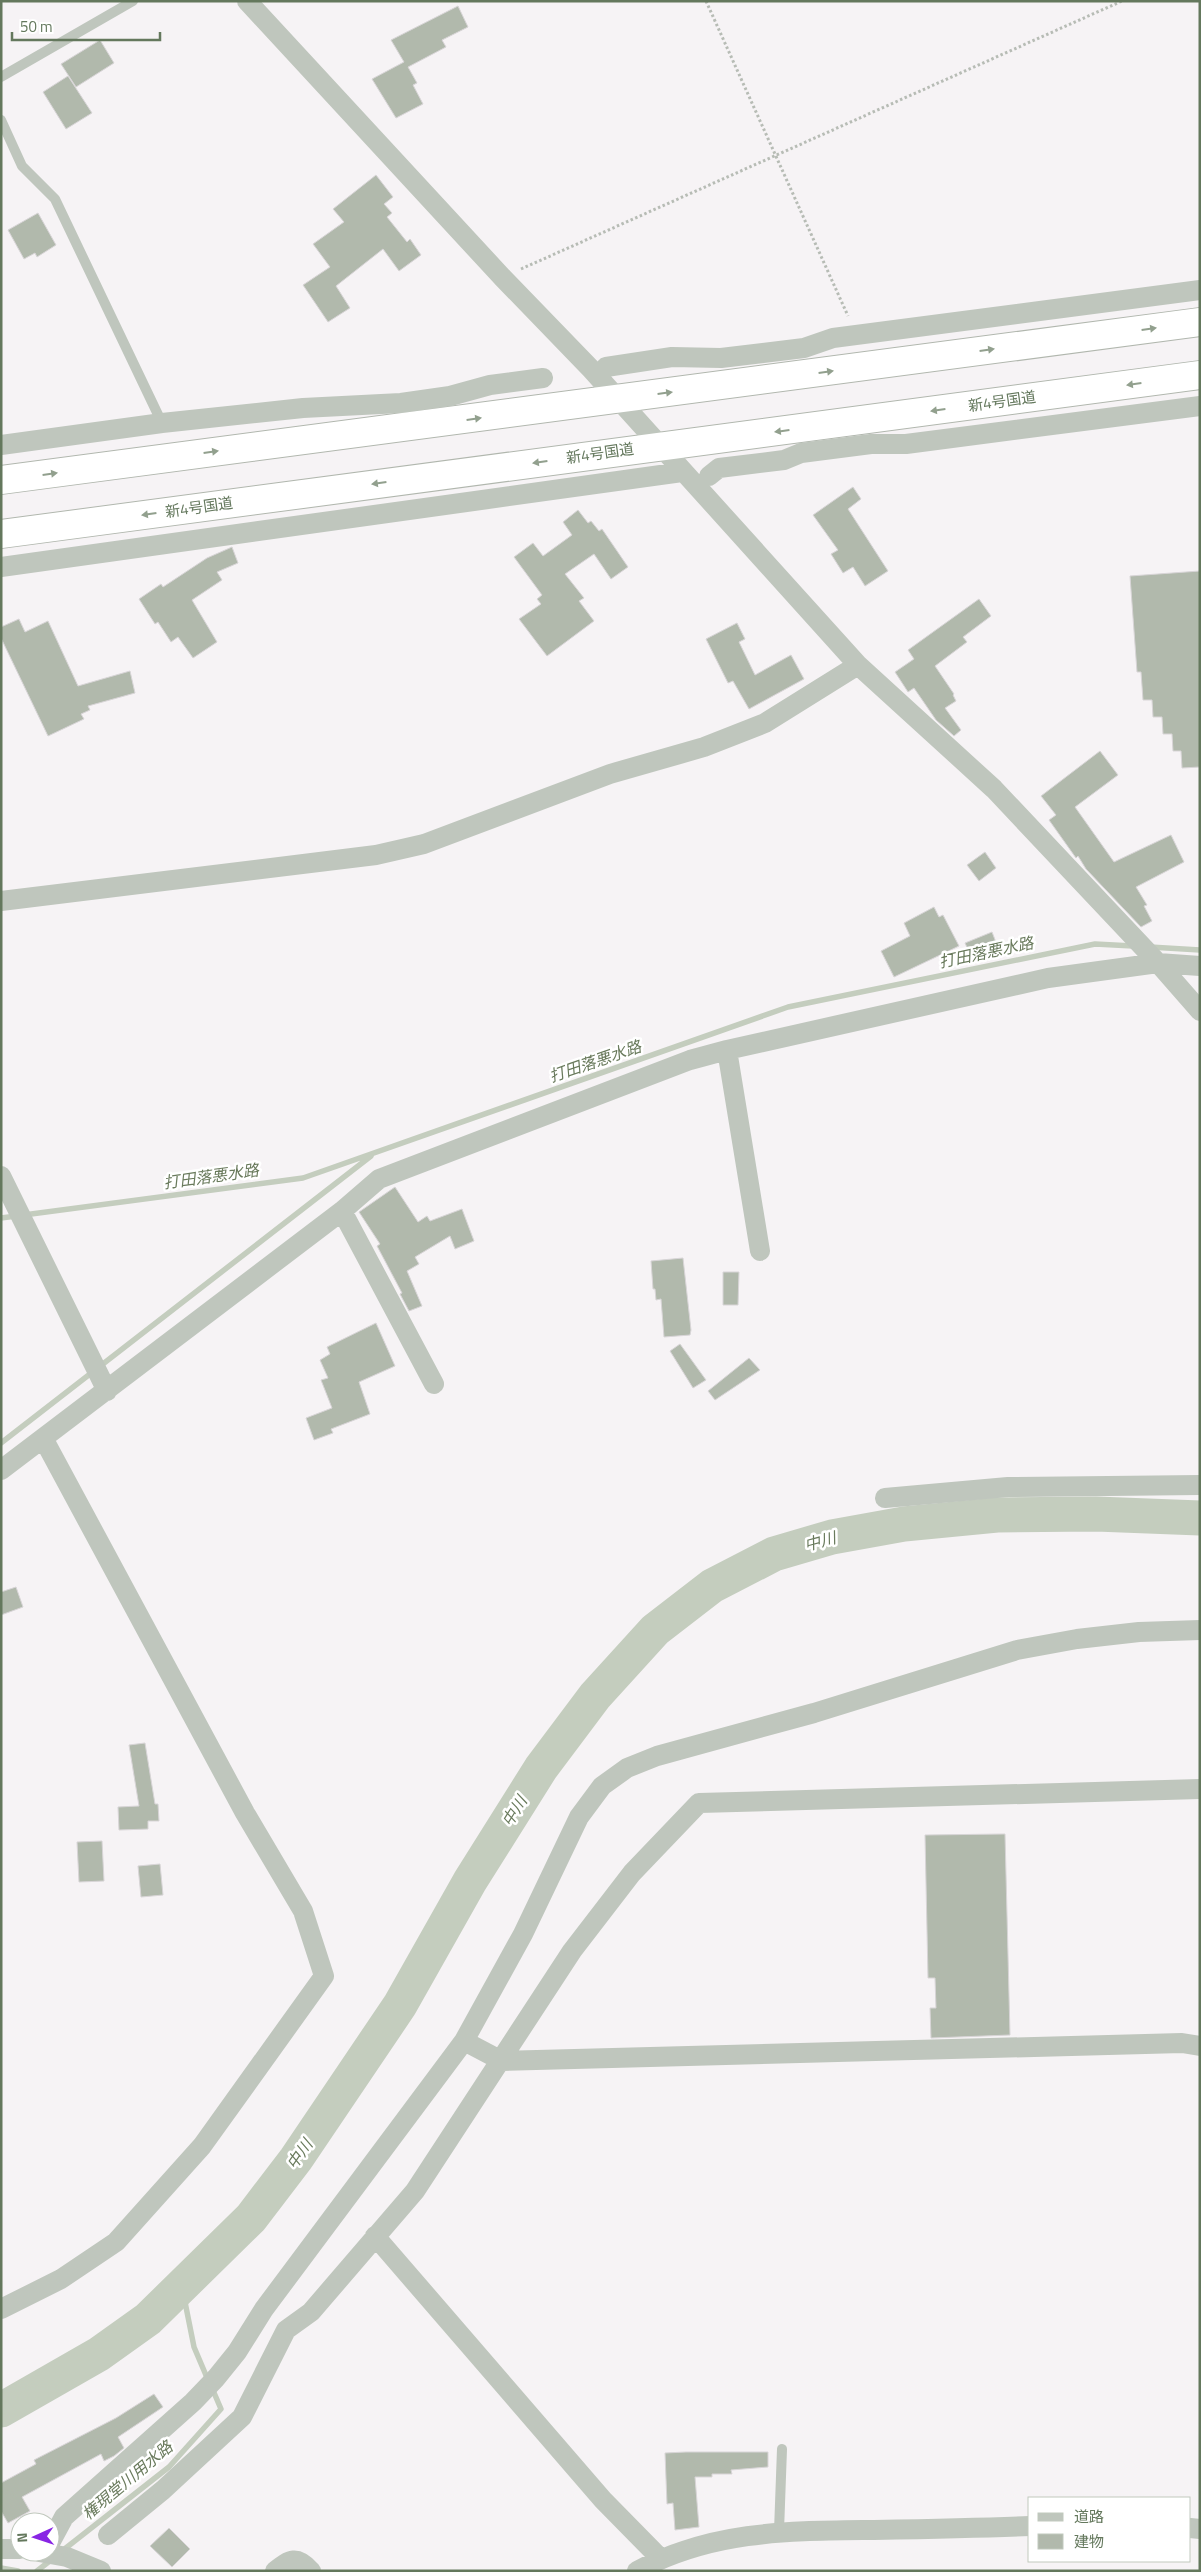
<svg xmlns="http://www.w3.org/2000/svg" width="1201" height="2572" font-family="'Titillium Web','Noto Sans JP',sans-serif">
<style>
.lines{fill:none;stroke-linecap:round;stroke-linejoin:round}
.stream{stroke:#c4cdbe;stroke-width:5.5}
.river{stroke:#c4cdbe;stroke-width:35}
.building{fill:#b1b9ac;stroke:#d8d5d7}
.highway-casing{stroke:#b1b7ae;stroke-width:30}
.path{stroke:#b7bcb5;stroke-width:3;stroke-dasharray:2.5 2.5;stroke-linecap:butt}
.lane{stroke:#bfc6bd;stroke-width:10}
.street{stroke:#bfc6bd;stroke-width:20}
.highway{stroke:#fff;stroke-width:28}
.oneway{fill:#92a08e}
.labels{text-anchor:middle;dominant-baseline:central;stroke-width:5;stroke-linejoin:round;paint-order:stroke}
.street-label{font-size:15px;fill:#64785d;stroke:#fff}
.water-label{font-size:16px;font-style:italic;fill:#697a5c;stroke:#fff}
</style>
<rect width="100%" height="100%" fill="#f6f3f5"/>
<g class="lines">
<path class="stream" d="M1150,947l50,3
M1,1218l302,-40 485,-171 307,-63 38,2
M1,1443l370,-287
M182,2287l12,60 14,33
M62,2551l107,-84 52,-58 -9,-21
M1,2568l17,3
M37,2571l14,-11"/>
<path class="river" d="M1,2410l98,-56 49,-35 103,-101 45,-59 104,-154 70,-124 71,-113 54,-72 60,-66 57,-44 62,-32 58,-17 72,-13 93,-9 99,-1 104,4"/>
</g>
<path class="building" d="M458,6l10,21 -26,13 4,7 -38,20 9,16 -4,2 10,19 -27,14 -24,-39 32,-17 -13,-22z
M100,40l14,23 -38,24 -15,-23z
M68,76l24,37 -26,16 -23,-37z
M376,175l17,22 -9,7 8,9 -5,4 20,25 3,-3 11,16 -22,16 -16,-22 -47,37 14,22 -22,14 -25,-37 27,-18 -17,-23 31,-22 -11,-13z
M38,213l18,32 -19,12 -2,-4 -11,6 -16,-29z
M853,487l8,12 -13,10 40,62 -23,15 -12,-19 -10,6 -12,-19 7,-4 -25,-35z
M578,510l10,13 3,-2 8,10 3,-2 26,38 -17,12 -17,-25 -29,20 19,24 -5,3 15,20 -47,35 -28,-37 22,-15 -4,-5 5,-4 -28,-38 19,-14 10,13 29,-21 -9,-13z
M232,547l6,16 -21,9 5,8 -30,20 25,42 -24,16 -15,-21 -7,5 -13,-20 -3,2 -16,-25 22,-15 2,3 44,-29z
M1200,571v196l-18,1 -1,-17h-8l-1,-17h-9l-1,-17h-9l-1,-17h-9l-2,-28h-4l-7,-96z
M979,599l12,17 -28,21 4,5 -32,24 19,28 -1,1 3,6 -11,7 16,22 -7,6 -18,-16 -22,-32 -6,4 -13,-20 19,-13 -6,-9z
M19,619l6,13 23,-11 30,65 52,-15 5,22 -47,13 2,4 -9,4 3,5 -36,17 -47,-98v-11z
M737,623l8,16 -6,3 16,33 36,-20 13,24 -55,30 -16,-28 -5,2 -22,-44z
M1100,751l18,24 -43,32 39,55 57,-27 13,27 -48,25 11,18 -3,1 8,15 -11,6 -55,-58 -8,-13 -2,2 -27,-38 7,-5 -15,-19z
M985,852l11,16 -17,13 -12,-16z
M934,907l5,10 4,-2 16,31 -65,31 -13,-26 29,-15 -6,-13z
M992,932l7,18 -26,11 -8,-18z
M395,1187l23,35 9,-6 3,5 32,-12 12,32 -19,8 -5,-13 -35,21 4,7 -12,7 15,35 -13,5 -9,-17 2,-1 -25,-47 3,-2 -21,-32z
M683,1258l8,72 -1,5 -26,2 -3,-38 -5,1 -1,-11h-2l-2,-28z
M723,1272h16l-1,33h-15z
M376,1323l19,43 -36,16 11,32 -39,15 2,4 -19,7 -8,-22 26,-10 -11,-28 7,-2 -8,-18 10,-6 -3,-7z
M680,1344l26,36 -13,8 -23,-37z
M749,1358l11,12 -45,30 -7,-9z
M16,1587l7,20 -22,8v-23z
M145,1743l10,61h3l1,17h-11v8l-29,1 -1,-23 21,-1 -10,-61z
M1005,1834l5,201 -79,3 -1,-30h6l-1,-30h-7l-3,-143z
M102,1841l2,40 -25,1 -2,-40z
M160,1864l3,31 -22,2 -3,-31z
M154,2394l9,13 -45,30 6,11 -10,8 -10,5 -3,-7 -79,43 8,14 -22,12 -7,-12v-28l35,-19 -2,-4 82,-42z
M686,2452h82v15l-37,3 1,4h-20v3h-17l4,50 -24,3 -2,-27 -6,1 -2,-51z
M169,2528l21,21 -18,18 -22,-21z"/>
<g class="lines">
<defs>
<path id="highway" d="M1,480l1199,-158
M1,534l1199,-159"/>
</defs>
<use href="#highway" class="highway-casing"/>
<path class="path" d="M706,1l142,315
M521,269l601,-268"/>
<path class="lane" d="M1,77l132,-76
M1,120l21,46 33,33 107,224
M779,2531l3,-82"/>
<path class="street" d="M247,1l255,276 89,92 267,296 136,124 164,174 42,48
M606,367l66,-10 49,1 83,-10 29,-10 367,-48
M1,445l161,-22 141,-15 98,-5 49,-7 40,-11 53,-7
M709,476l10,-8 65,-8 17,-7 70,-9h35l294,-38
M1,567l681,-95
M1,901l375,-46 48,-11 186,-70 94,-27 61,-24 93,-58
M727,1050l33,201
M1,1176l106,215
M342,1211l92,173
M1,1470l341,-259 37,-32 311,-119 37,-10 321,-72 110,-15 42,3
M885,1498l123,-11 192,-2
M464,2041l38,20 680,-18 18,3
M375,2236l228,264 57,58
M1,2309l60,-30 55,-37 86,-96 122,-170 -21,-65 -58,-98 -202,-375
M1190,2528l10,1
M108,2535l55,-45 79,-73 44,-87 25,-18 104,-121 157,-240 60,-78 67,-70 501,-14
M50,2543l14,-26 129,-115 23,-24 21,-26 27,-43 200,-268 59,-107 56,-117 23,-31 25,-18 30,-12 157,-43 203,-63 60,-11 62,-7 61,-2
M1,2549h19
M39,2552l28,5 34,14
M275,2571c15,-12 22,-16 36,0
M637,2571c76,-41 153,-40 237,-41 52,-1 104,-2 156,-4"/>
<use href="#highway" class="highway"/>
</g>
<defs><path id="oneway-solid" d="M-6-.8H1V-3.2L6.5 0L1 3.2V.8H-6Z" transform="scale(1.25)"/></defs>
<g class="oneway">
<use href="#oneway-solid" transform="translate(1149 329) rotate(-8)"/>
<use href="#oneway-solid" transform="translate(987 350) rotate(-8)"/>
<use href="#oneway-solid" transform="translate(826 372) rotate(-8)"/>
<use href="#oneway-solid" transform="translate(1134 384) rotate(172)"/>
<use href="#oneway-solid" transform="translate(665 393) rotate(-7)"/>
<use href="#oneway-solid" transform="translate(938 410) rotate(172)"/>
<use href="#oneway-solid" transform="translate(474 419) rotate(-8)"/>
<use href="#oneway-solid" transform="translate(782 431) rotate(173)"/>
<use href="#oneway-solid" transform="translate(211 452) rotate(-8)"/>
<use href="#oneway-solid" transform="translate(540 462) rotate(172)"/>
<use href="#oneway-solid" transform="translate(50 474) rotate(-8)"/>
<use href="#oneway-solid" transform="translate(379 483) rotate(172)"/>
<use href="#oneway-solid" transform="translate(149 514) rotate(172)"/>
</g>
<g class="labels">
<g class="street-label">
<text transform="translate(1002 401) rotate(-8)">新4号国道</text>
<text transform="translate(600 453) rotate(-8)">新4号国道</text>
<text transform="translate(199 507) rotate(-8)">新4号国道</text>
</g>
<g class="water-label">
<text transform="translate(986 952) rotate(-12)">打田落悪水路</text>
<text transform="translate(595 1061) rotate(-19)">打田落悪水路</text>
<text transform="translate(211 1176) rotate(-8)">打田落悪水路</text>
<text transform="translate(820 1541) rotate(-15)">中川</text>
<text transform="translate(514 1811) rotate(-58)">中川</text>
<text transform="translate(299 2154) rotate(-55)">中川</text>
<text transform="translate(127 2480) rotate(-40)">権現堂川用水路</text>
</g>
</g>
<rect width="1201" height="2572" fill="none" stroke="#64785d" stroke-width="5"/>
<rect x="1028" y="2497" width="162" height="65" fill="#ffffff" stroke="#c1c9be"/>
<rect x="1038" y="2513" width="25" height="8" fill="#bfc6bd" stroke="#c1c9be"/>
<text x="1074" y="2522" font-size="15" fill="#64785d">道路</text>
<rect x="1038" y="2534" width="25" height="15" fill="#b1b9ac" stroke="#c1c9be"/>
<text x="1074" y="2547" font-size="15" fill="#64785d">建物</text>
<g transform="translate(35 2537) rotate(267)"><circle r="24" fill="#ffffff" stroke="#c1c9be"/>
<path d="M0-4L9 19L0 12L-9 19Z" fill="#8825e4"/>
<text y="-8" font-size="14" font-weight="bold" text-anchor="middle" fill="#64785d">N</text>
</g>
<path d="M12 32v8h148v-8" fill="none" stroke="#64785d" stroke-width="2.5"/>
<text x="20" y="32" font-size="15" fill="#64785d" stroke="#ffffff" stroke-width="4" paint-order="stroke">50 m</text>
</svg>
